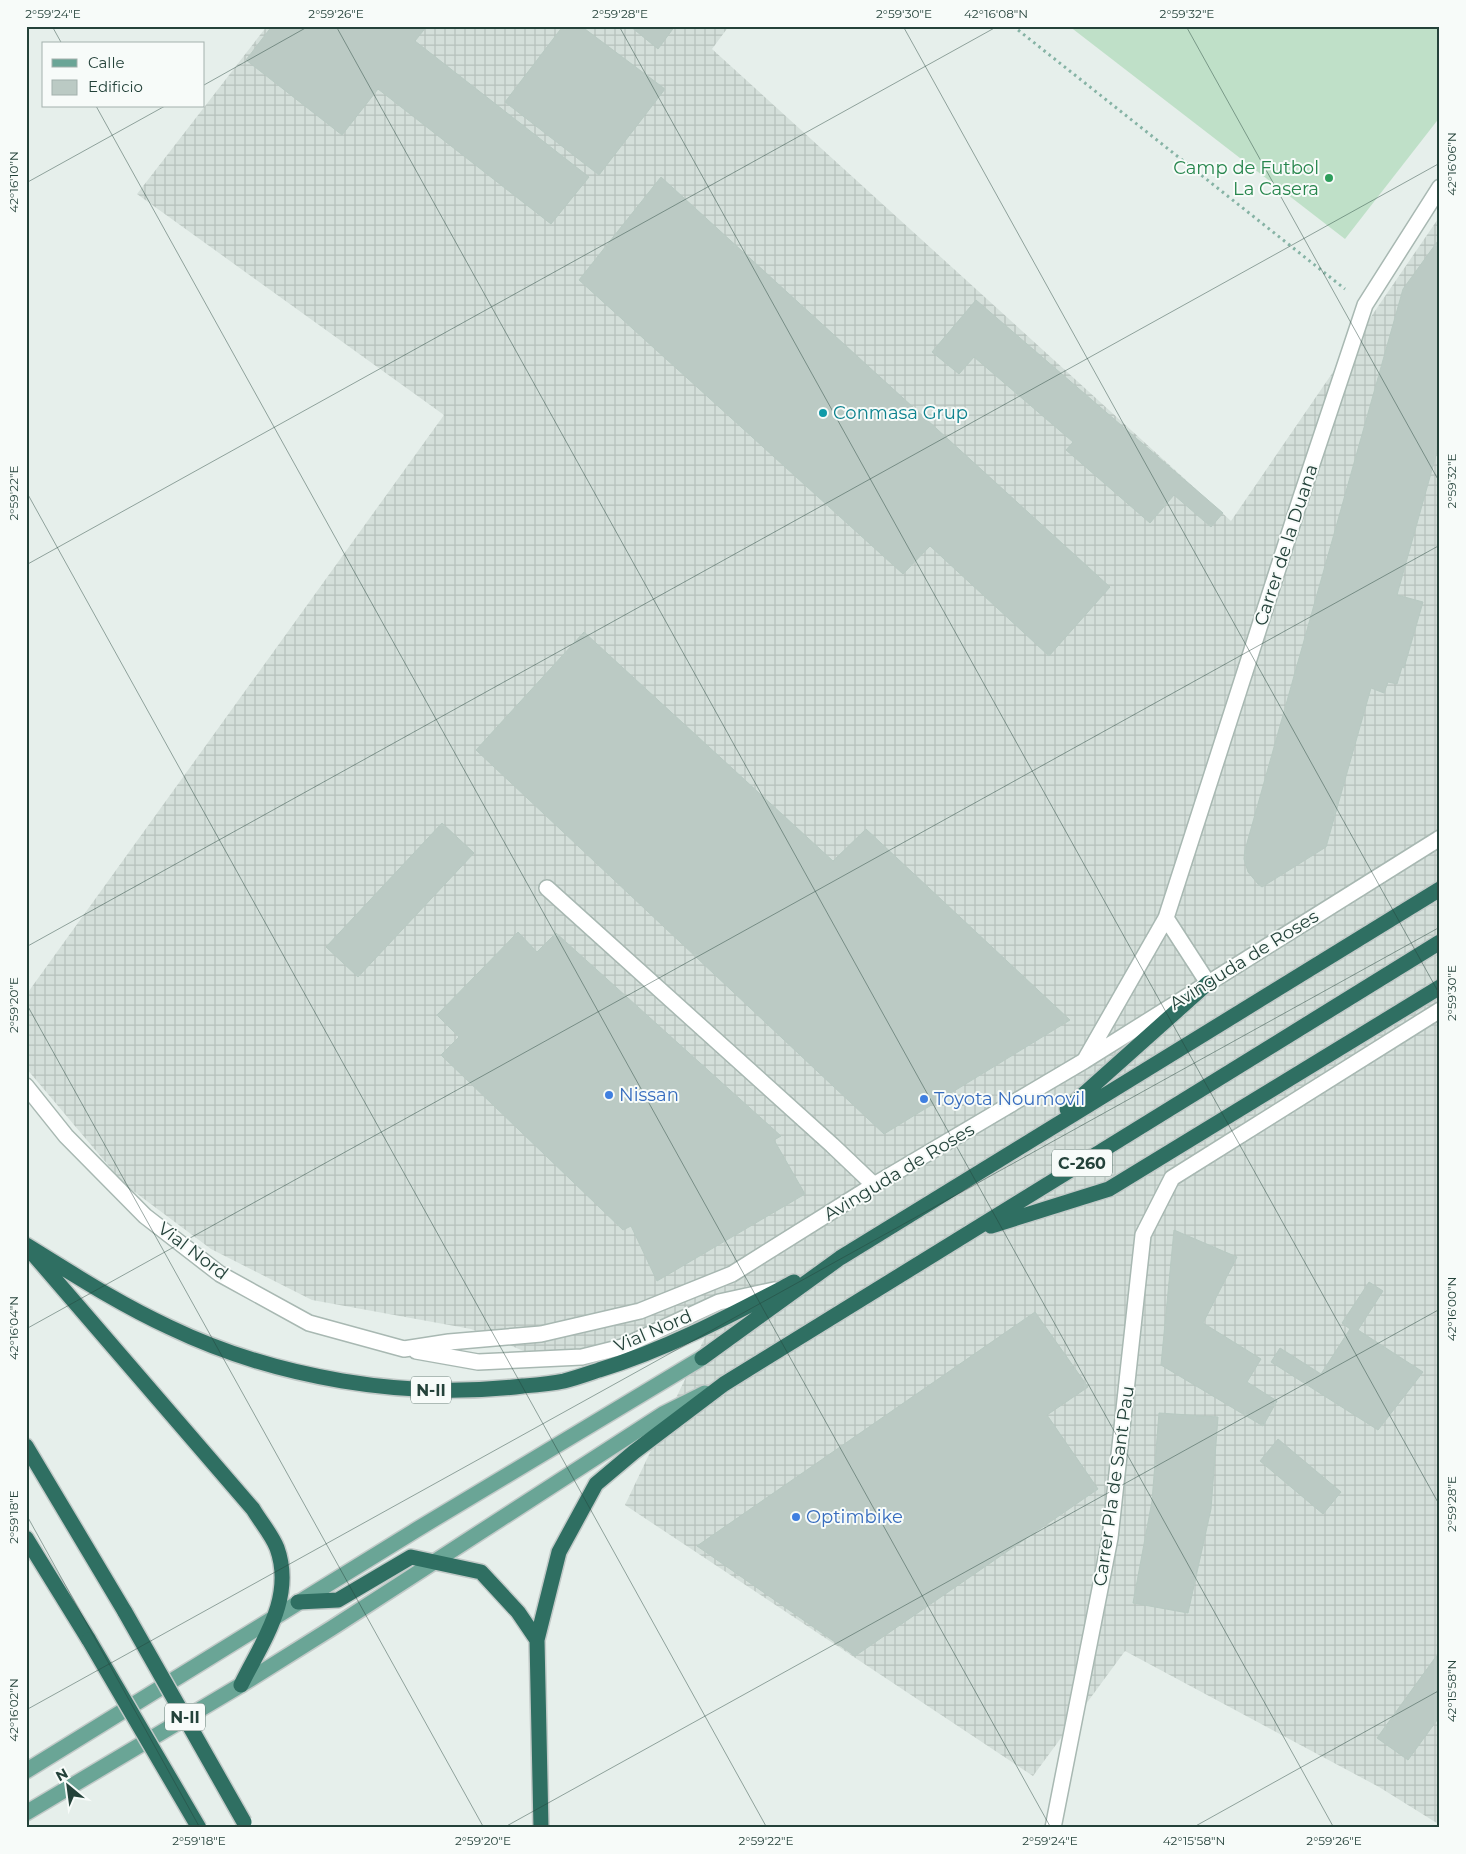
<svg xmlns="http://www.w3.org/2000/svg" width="1466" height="1854" font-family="Montserrat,sans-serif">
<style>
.industrial{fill:url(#industrial-grid)}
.pitch{fill:#bfe0c8}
.building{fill:#bbcac4;stroke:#b8c9c2}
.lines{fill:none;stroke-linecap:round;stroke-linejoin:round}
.minor-casing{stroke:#a8b8b2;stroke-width:18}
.major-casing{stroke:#c2cac8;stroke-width:18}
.highway-casing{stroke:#c2cac8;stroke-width:18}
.path{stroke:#86b3a5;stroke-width:3;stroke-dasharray:2.5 4;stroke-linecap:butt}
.minor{stroke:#fff;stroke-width:15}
.major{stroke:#6aa596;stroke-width:15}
.highway{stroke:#2f6f62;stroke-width:15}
.highway-bridge-casing{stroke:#c2cac8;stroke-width:18;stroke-linecap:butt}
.highway-bridge{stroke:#2f6f62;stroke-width:15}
.ticks{fill:none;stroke:#24423a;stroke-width:1;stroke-opacity:0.45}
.leisure-dot{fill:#2e9e5b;stroke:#f7fbf9;stroke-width:2}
.culture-dot{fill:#0f9aa8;stroke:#f7fbf9;stroke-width:2}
.shop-dot{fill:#3f7fe0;stroke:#f7fbf9;stroke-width:2}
.labels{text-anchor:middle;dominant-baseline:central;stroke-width:4;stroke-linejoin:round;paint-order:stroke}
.shield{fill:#f7fbf9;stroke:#637a73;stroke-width:1}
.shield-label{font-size:16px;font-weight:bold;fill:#24423a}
.leisure-label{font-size:18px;fill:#27864d;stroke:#f7fbf9;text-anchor:end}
.culture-label{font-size:18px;fill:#0d838f;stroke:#f7fbf9;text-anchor:start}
.street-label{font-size:18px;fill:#24423a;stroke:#f7fbf9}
.shop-label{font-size:18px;fill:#366cbe;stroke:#f7fbf9;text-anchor:start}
.neatline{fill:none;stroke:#24423a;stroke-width:2}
.ticks-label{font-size:12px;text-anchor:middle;fill:#24423a}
</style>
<defs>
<pattern id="industrial-grid" width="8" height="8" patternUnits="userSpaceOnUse" patternTransform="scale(1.25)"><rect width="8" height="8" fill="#d4dfda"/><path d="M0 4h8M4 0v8" fill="none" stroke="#b6c1bc"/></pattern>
</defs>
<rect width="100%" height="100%" fill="#e6efeb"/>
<path class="industrial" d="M267,26h462l-17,23 519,472 209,-305v1609l-61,-38 -254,-136 -92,125 -408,-271 92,-193 -92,31 -77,18 -77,-32 -159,-29 -101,-51 -87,-65 -98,-116v-73l418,-580 -307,-221z"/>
<path class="pitch" d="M1069,26h371v91l-95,122z"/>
<path class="building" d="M272,26h155l-12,15 174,136 -38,47 -173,-135 -36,46 -96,-75z
M563,26h18l84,63 -66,86 -94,-73z
M630,26h45l-17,23z
M661,177l449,410 -61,69 -119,-110 -27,28 -324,-294z
M1440,238v203l-43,154 26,7 -19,66 -2,-1 -5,17 -9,-2 -4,11 -13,-5 -45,159 -64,40 -4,-3 -10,-12 -4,-13 1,-9 158,-561z
M976,300l247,213 -12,14 -37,-32 -24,28 -84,-73 7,-8 -99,-85 -15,17 -27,-22z
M584,632l249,229 33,-32 204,191 -186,114 -408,-384z
M442,823l32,30 -116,124 -32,-30z
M518,932l19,20 19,-19 225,203 -7,4 31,54 -148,87 -26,-55 -8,4 -182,-175 18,-18 -22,-22z
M1174,1230l63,27 -34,66 58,36 -14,23 30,19 -14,25 -102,-61z
M1369,1282l14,9 -25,39 65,42 -45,58 -107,-68 9,-14 41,26 29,-45 -8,-6z
M1035,1312l53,75 -41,28 51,74 -243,167 -158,-110z
M1159,1413l59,4 -7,92 -23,104 -55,-10 19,-102z
M1278,1439l63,53 -18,22 -63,-53z
M1440,1651v65l-32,44 -31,-22z"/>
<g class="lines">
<defs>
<path id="minor" d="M547,888l285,257 42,40
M1166,918l42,65
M1086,1058l80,-140 134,-418 65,-195 75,-118
M26,1086l40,50 79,80 75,58 89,49 95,26 45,-7 92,-8 99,-23 92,-37 142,-89 210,-124 356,-223
M416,1351l62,11 104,-5 40,-10 97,-45 55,-12
M1053,1828l57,-290 33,-303 29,-57 268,-168"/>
<path id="major" d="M26,1771l390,-241 286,-172
M26,1813l215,-128 91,-57 331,-214 42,-21"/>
<path id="highway" d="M1067,1109l141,-126
M991,1226l118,-37 331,-202
M26,1245c47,29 93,59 143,82 106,51 237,73 354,59 13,-1 27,-2 41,-5 12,-3 23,-7 35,-11 69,-21 132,-55 195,-88
M34,1255l219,254c7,12 19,26 24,39 18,50 -15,94 -36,137
M702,1358l138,-100 600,-369
M26,1446l99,166
M26,1538l63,102
M298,1602l40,-2 73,-43 70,15 37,40 19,28
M541,1828l-4,-188 22,-88 37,-68 38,-32 90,-68 716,-442"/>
</defs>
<use href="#minor" class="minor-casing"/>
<use href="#major" class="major-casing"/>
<use href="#highway" class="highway-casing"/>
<path class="path" d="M1013,26l332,263"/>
<use href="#minor" class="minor"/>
<use href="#major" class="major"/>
<use href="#highway" class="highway"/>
<defs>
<path id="highway-bridge" d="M125,1612l119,210
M89,1640l110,188"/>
</defs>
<use href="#highway-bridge" class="highway-bridge-casing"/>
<use href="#highway-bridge" class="highway-bridge"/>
</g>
<path class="ticks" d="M52,26l10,18M336,26l998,1802M619,26l821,1480M903,26l537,969M1186,26l254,457M204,85l105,-59M96,106l955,1722M26,183l139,-77M26,491l741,1337M26,565l972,-539M26,947l1414,-784M26,1003l458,825M26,1329l1414,-784M26,1514l174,314M26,1710l1414,-783M503,1828l937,-519M1192,1828l248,-138"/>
<circle class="leisure-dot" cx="1329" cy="178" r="5"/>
<circle class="culture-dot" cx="823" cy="413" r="5"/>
<g class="shop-dot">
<circle cx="609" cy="1095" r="5"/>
<circle cx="924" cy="1099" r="5"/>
<circle cx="796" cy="1517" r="5"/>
</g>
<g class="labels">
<g class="shield">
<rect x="1052" y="1149.5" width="60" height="27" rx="4"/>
<rect x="411" y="1376.5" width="40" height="27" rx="4"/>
<rect x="165" y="1703.5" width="40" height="27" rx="4"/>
</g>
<g class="shield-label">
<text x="1082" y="1163">C-260</text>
<text x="431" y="1390">N-II</text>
<text x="185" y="1717">N-II</text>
</g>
<g class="leisure-label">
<text x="1319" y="168">Camp de Futbol<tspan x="1319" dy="21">La Casera</tspan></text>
</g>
<g class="culture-label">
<text x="833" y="413">Conmasa Grup</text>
</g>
<g class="street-label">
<text transform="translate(1286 545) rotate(-72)">Carrer de la Duana</text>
<text transform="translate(1244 960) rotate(-32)">Avinguda de Roses</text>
<text transform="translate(899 1172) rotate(-31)">Avinguda de Roses</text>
<text transform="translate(193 1251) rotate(37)">Vial Nord</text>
<text transform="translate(653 1331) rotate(-23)">Vial Nord</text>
<text transform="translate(1114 1486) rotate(-82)">Carrer Pla de Sant Pau</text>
</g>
<g class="shop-label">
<text x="619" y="1095">Nissan</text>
<text x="934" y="1099">Toyota Noumovil</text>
<text x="806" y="1517">Optimbike</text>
</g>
</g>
<rect width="1466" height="1854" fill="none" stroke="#f7fbf9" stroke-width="55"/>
<rect x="42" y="42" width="162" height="65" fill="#f7fbf9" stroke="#a3b1ad"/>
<rect x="52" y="59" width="25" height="8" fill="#6aa596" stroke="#a3b1ad"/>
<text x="88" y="68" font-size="15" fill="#24423a">Calle</text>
<rect x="52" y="80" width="25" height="15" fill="#bbcac4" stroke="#a3b1ad"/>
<text x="88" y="92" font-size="15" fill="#24423a">Edificio</text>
<g transform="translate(68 1786) rotate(331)" stroke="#f7fbf9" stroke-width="4" paint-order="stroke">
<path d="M0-4L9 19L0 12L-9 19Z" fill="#24423a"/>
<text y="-8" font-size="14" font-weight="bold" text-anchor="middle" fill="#24423a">N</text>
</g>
<rect x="28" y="28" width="1410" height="1798" class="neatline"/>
<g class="ticks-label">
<text x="53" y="18">2°59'24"E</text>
<text x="336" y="18">2°59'26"E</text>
<text x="620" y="18">2°59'28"E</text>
<text x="904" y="18">2°59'30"E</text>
<text x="996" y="18">42°16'08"N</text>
<text x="1187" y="18">2°59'32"E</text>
<text transform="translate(1452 164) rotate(-90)" y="4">42°16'06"N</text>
<text transform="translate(14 182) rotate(-90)" y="4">42°16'10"N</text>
<text transform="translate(1452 481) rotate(-90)" y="4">2°59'32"E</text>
<text transform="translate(14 493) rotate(-90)" y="4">2°59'22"E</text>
<text transform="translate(1452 993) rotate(-90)" y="4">2°59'30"E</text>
<text transform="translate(14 1005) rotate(-90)" y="4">2°59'20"E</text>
<text transform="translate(1452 1309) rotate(-90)" y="4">42°16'00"N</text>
<text transform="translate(14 1328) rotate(-90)" y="4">42°16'04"N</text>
<text transform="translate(1452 1504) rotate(-90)" y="4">2°59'28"E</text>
<text transform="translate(14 1517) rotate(-90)" y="4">2°59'18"E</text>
<text transform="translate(1452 1691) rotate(-90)" y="4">42°15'58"N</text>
<text transform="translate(14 1710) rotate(-90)" y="4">42°16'02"N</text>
<text x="199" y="1845">2°59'18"E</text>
<text x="483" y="1845">2°59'20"E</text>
<text x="766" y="1845">2°59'22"E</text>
<text x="1050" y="1845">2°59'24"E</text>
<text x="1194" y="1845">42°15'58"N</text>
<text x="1334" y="1845">2°59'26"E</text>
</g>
</svg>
